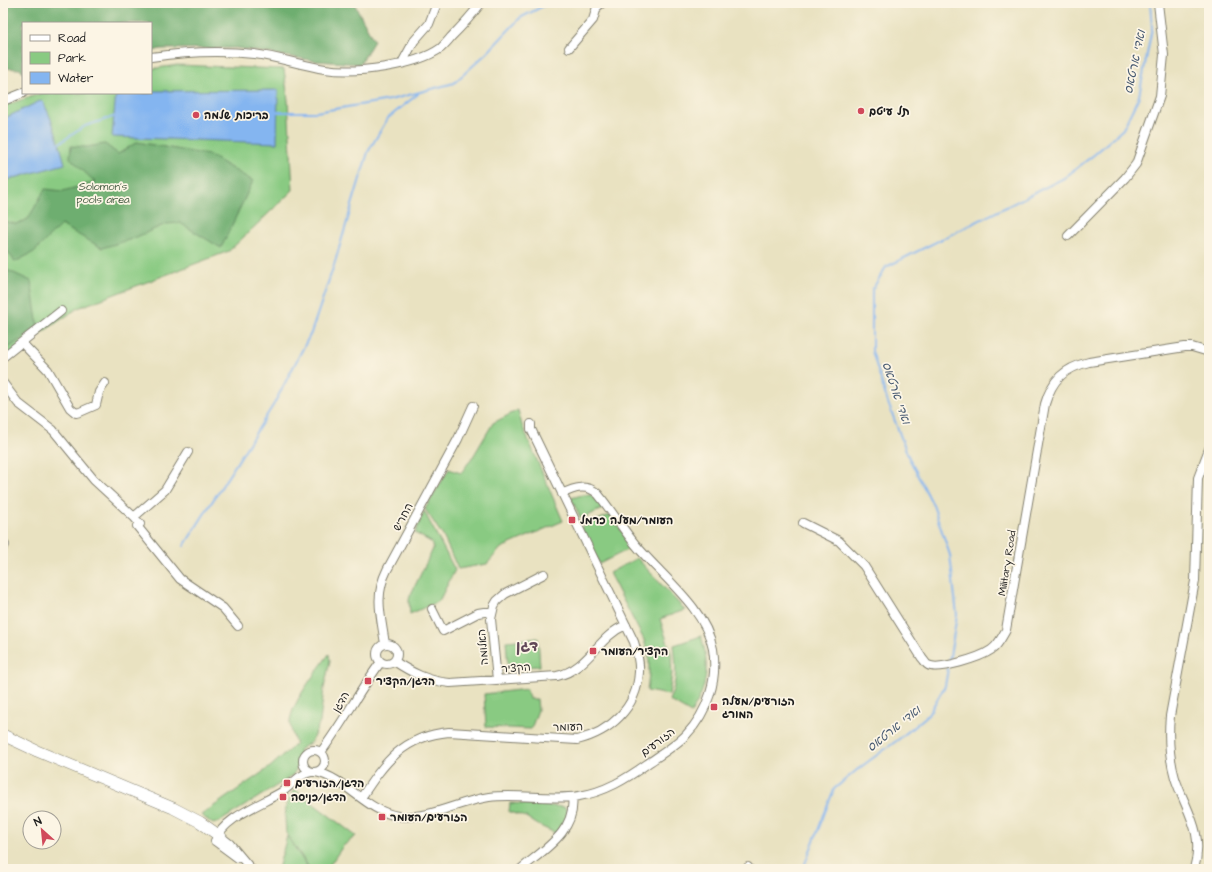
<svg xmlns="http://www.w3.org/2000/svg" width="1212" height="872" font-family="'Architects Daughter','Playpen Sans Hebrew',sans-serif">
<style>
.green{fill:#89ca82;stroke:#52734f}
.forest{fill:#6eae70;stroke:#456546}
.water{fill:#84b5f0;stroke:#506886}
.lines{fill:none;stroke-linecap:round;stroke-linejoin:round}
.stream{stroke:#84b5f0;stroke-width:2}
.minor-casing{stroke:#827f6e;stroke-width:10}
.major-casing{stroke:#827f6e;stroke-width:12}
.minor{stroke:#fff;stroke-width:8}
.major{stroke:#fff;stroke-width:11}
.poi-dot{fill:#d1495b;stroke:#fcf5e5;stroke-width:1.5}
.labels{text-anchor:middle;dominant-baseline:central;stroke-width:3.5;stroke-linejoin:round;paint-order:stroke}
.poi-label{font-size:11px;font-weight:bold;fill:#1c1c1c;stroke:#fcf5e5;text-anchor:start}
.park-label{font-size:11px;fill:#425940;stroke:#fcf5e5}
.street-label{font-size:11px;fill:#1c1c1c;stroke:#fcf5e5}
.water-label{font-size:12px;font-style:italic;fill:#465971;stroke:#fcf5e5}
.district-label{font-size:15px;font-weight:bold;fill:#604858;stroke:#fcf5e5}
</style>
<rect width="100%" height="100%" fill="#fcf5e5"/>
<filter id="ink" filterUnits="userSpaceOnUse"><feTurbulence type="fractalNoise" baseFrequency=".025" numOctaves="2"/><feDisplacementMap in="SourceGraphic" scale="8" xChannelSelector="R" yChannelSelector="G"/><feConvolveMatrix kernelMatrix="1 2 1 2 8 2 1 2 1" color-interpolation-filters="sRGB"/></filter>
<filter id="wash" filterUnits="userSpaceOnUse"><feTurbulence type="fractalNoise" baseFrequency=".012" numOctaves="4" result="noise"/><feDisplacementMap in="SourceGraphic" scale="16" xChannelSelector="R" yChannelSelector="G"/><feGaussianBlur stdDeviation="0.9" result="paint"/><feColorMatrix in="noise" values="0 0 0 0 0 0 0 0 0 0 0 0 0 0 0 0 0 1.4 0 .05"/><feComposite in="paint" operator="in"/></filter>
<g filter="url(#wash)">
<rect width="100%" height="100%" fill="#e9e2c1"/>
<path class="green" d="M177,65l107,4 4,31 5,90 -64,61 -151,57 -75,51v-253l39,-13h109v-24z
M518,410l4,15 41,96 -62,27 -14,16 -29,5 -15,-33 -18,-27 24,-40 12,4 13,-18 19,-32z
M582,495h9l13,13 -23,11 -10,-21z
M424,511l31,59 -16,31 -29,13 -1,-14 1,-4 23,-47 -2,-7 -16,-9z
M610,515l23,32 -34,17 -18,-37z
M637,558l48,52 -25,9 11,34 1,21 -3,21 -22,-4 2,-17v-17l-5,-17 -35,-67z
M701,636c9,29 7,51 -10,77l-22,-13c9,-17 7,-37 5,-55z
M538,638l2,28 -32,2 -2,-27z
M329,654l1,7 -6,27 -4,34 -9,20 -12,8 2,7 -2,8 -7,11 -73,46 -6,2 -12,-9 69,-48 26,-23c-3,-7 -5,-14 -6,-21 0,-19 28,-53 39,-69z
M527,689l2,10h8l1,11 -7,19 -45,-2 -2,-33z
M294,789l62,47 -13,10 -16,23h-17l-24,-36 -1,-15 1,-12z
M510,803l55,4 3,6 -2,6 -9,15 -19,-9 -12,-8 -17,-5z
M287,836l22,33h-31z"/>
<path class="forest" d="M3,3h351l20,38 -14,23 -44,-3 -80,-13 -76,1 -9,3v-29h-128v50l-3,-4 -17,-1z
M137,142l72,13 44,26 -32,67 -41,-25 -14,1 -34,15 -30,9 -41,-23 -27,27 -19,10 -12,-18v-23l13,3 12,-5 17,-30 18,2 32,-9 -25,-24 1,-12 15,1 19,-3 13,10z
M3,268l28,13 7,46 -35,25z"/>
<path class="water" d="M278,90l-1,53 -165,-6 4,-44h35v-2z
M42,100c11,20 17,42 23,64l-62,17v-62z"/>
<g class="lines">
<path class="stream" d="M276,112h40l74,-12 64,-17 33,-30 33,-35 29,-15
M58,144l27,-18 31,-10
M184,546l90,-142 37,-71 23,-68 34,-113 20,-34 30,-24
M949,662l8,-47 -7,-60 -17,-50 -25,-49 -21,-56 -15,-49v-61l14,-23 178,-89 31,-24 28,-25 16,-33 13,-68 -2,-25
M803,869l31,-80 24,-20 41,-30 29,-24 17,-29 3,-18"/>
</g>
</g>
<g filter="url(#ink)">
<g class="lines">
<defs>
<path id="minor" d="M569,48l24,-28 4,-13 5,-4
M151,57c34,-5 69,-7 103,-3 24,3 47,11 71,15 30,5 91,-3 116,-21 3,-3 7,-7 10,-11 11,-11 21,-22 30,-34
M402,63l12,-22 15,-17 8,-21
M3,101l20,-8
M1068,236l57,-58 11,-14 24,-68 4,-41 -6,-52
M22,343l26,27 22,38 6,5 4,-1 16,-7 3,-13 6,-9
M3,357l58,-46
M3,383l15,20 35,27 41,50 40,37
M188,452l-23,38 -31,27 6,7 -3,2 43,53 43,29 15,18
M803,523l36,18 25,25 58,92c2,2 4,6 6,7 11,6 53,-8 63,-15 7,-4 11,-13 15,-20l39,-226c7,-24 19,-36 44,-42l96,-15h7l17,5
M3,542l2,3
M432,609l11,22 35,-18 6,-1h8
M377 654a10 10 0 1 1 20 0a10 10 0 1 1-20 0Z
M385,644c-4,-28 -11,-48 2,-74l71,-131 15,-33
M394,661c18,12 34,20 56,22l107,-7c32,-7 41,-40 69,-51
M497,680l-6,-61 3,-13 3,-5 8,-7 39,-20
M303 761a11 11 0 1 1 22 0a11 11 0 1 1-22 0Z
M321,752c21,-28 38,-60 59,-89
M316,772c31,7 50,39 82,44 31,4 61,-15 91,-19 30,-4 60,4 90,-1 26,-4 47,-17 68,-32 13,-9 28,-18 39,-29 22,-23 32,-55 27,-86 -8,-42 -52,-73 -78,-105 -13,-16 -24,-34 -37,-50 -11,-10 -23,-7 -36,0
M361,798c23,-35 42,-62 88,-66l128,8c33,-8 60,-32 62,-68 1,-10 -2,-20 -5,-30l-103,-213v-5
M221,837l9,7 21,25
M215,841c8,-24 48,-37 68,-50 10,-7 16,-17 28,-19
M215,841l23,17
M521,869c22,-19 56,-38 51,-72
M747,869l1,-2
M1194,869c11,-37 -8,-58 -19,-91 -6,-21 -7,-41 -5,-62l25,-135 3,-103 11,-29"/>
<path id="major" d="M3,735l34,16 136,57 27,14 21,15"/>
</defs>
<use href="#minor" class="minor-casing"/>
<use href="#major" class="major-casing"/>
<use href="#minor" class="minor"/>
<use href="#major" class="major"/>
</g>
</g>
<g class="poi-dot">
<circle cx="861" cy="111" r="4"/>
<circle cx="196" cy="115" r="4"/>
<rect x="568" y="516" width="8" height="8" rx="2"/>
<rect x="589" y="647" width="8" height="8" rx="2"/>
<rect x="364" y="677" width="8" height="8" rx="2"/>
<rect x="710" y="703" width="8" height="8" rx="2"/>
<rect x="283" y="779" width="8" height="8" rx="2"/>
<rect x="279" y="793" width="8" height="8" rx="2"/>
<rect x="378" y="813" width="8" height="8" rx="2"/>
</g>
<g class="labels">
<g class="poi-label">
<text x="869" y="111">תל עיטם</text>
<text x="204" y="115">בריכות שלמה</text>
<text x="580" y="520">העומר/מעלה כרמל</text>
<text x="601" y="651">הקציר/העומר</text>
<text x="376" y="681">הדגן/הקציר</text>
<text x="722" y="701">הזורעים/מעלה<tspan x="722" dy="13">המורג</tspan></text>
<text x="295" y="783">הדגן/הזורעים</text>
<text x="291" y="797">הדגן/כניסה</text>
<text x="390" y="817">הזורעים/העומר</text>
</g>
<g class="park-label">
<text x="103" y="186">Solomon's<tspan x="103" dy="13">pools area</tspan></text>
</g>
<g class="street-label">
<text transform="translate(403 517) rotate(-62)">החריש</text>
<text transform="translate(1007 563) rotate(-81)">Military Road</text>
<text transform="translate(483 647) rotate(-95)">האלומה</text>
<text transform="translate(516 668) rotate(-4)">הקציר</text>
<text transform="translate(341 702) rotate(-59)">הדגן</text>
<text transform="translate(568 727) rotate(-2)">העומר</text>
<text transform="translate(658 742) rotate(-37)">הזורעים</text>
</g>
<g class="water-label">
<text transform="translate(1135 62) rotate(-78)">ואדי ארטאס</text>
<text transform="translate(896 393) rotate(71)">ואדי ארטאס</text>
<text transform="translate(894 729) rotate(-39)">ואדי ארטאס</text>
</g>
<g class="district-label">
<text x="527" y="646">דגן</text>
</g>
</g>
<rect width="1212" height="872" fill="none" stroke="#fcf5e5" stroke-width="16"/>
<rect x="22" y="22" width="130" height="72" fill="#fcf5e5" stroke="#a29e95"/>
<rect x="30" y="35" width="20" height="6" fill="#ffffff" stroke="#a29e95"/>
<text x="58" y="42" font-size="12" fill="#1c1c1c">Road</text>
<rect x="30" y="52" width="20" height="12" fill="#89ca82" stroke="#a29e95"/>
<text x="58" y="62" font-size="12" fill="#1c1c1c">Park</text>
<rect x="30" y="72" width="20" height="12" fill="#84b5f0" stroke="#a29e95"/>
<text x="58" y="82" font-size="12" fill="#1c1c1c">Water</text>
<g transform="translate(42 830) rotate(333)"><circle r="19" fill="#fcf5e5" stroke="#a29e95"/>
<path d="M0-3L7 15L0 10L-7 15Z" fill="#d1495b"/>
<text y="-6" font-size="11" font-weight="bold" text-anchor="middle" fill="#1c1c1c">N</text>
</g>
</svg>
